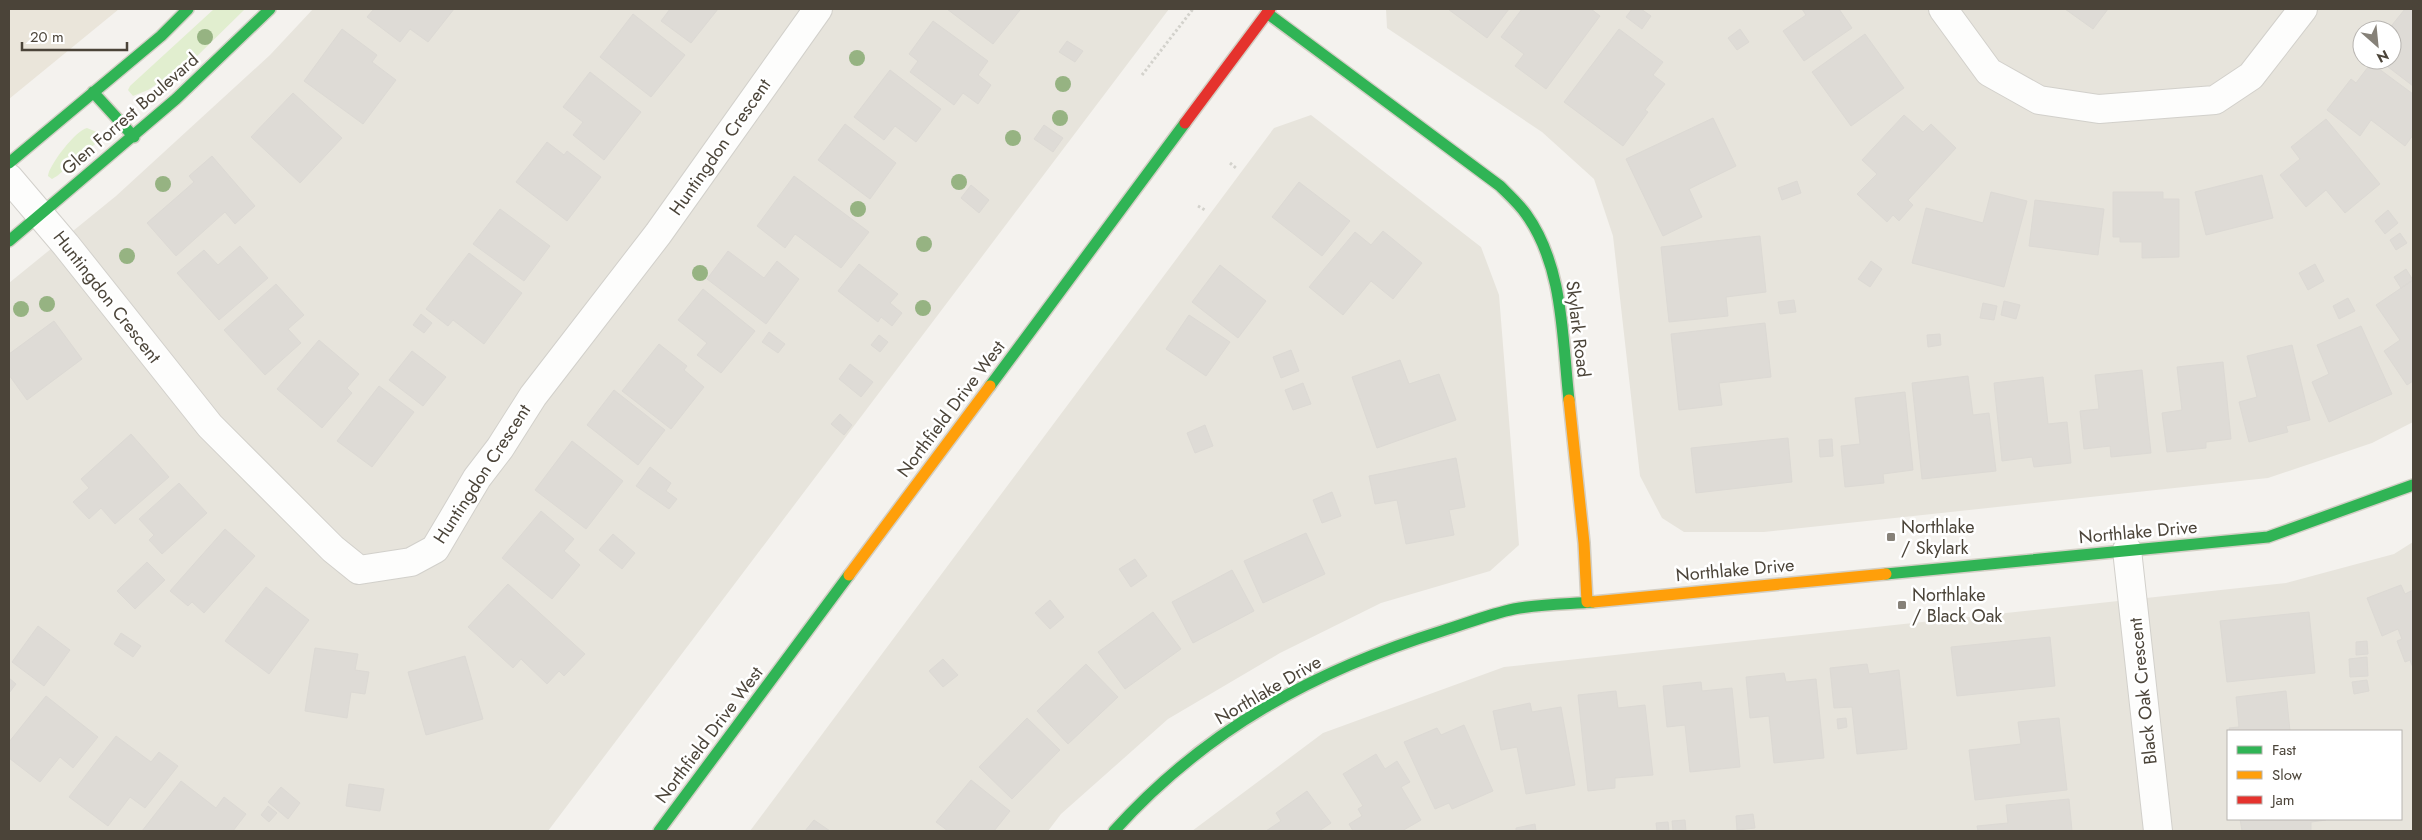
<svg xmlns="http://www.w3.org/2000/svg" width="2422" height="840" font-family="Jost,sans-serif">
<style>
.residential{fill:#e7e4dc;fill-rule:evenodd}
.education{fill:#eae5da}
.green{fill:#e1eecf}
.building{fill:#dedbd6;stroke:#dcd9d4}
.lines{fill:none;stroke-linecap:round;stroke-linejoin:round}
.street-casing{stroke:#d2d0cb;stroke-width:30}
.fast-casing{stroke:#d3cfc5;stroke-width:14}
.slow-casing{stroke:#d3cfc5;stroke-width:14}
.jam-casing{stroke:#d3cfc5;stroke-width:14}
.path{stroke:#d3d2cc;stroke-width:3;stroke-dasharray:2.5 2.5;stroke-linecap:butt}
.street{stroke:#fdfdfc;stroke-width:28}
.fast{stroke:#30b455;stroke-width:11}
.slow{stroke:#ff9f0a;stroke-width:11}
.jam{stroke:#e5322d;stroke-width:11}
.tree{fill:#96b382}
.poi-dot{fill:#868178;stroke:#fff;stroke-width:2}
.labels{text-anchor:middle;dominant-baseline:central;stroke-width:5;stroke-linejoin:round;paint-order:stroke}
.street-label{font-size:18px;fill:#4b4439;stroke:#fff}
.poi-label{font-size:18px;fill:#4b4439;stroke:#fff;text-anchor:start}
</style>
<rect width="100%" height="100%" fill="#f4f2ee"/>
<path class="residential" d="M313,9h856l-621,822h-539v-548l107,-87 154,-141z
M1386,9h1027v413l-41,21 -104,35 -504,54h-80l-22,-14 -22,-42 -27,-240 -19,-57 -52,-47 -155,-104zM2362,30h30v30h-30z
M1311,115l170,132 18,48 20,250 -29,26 -109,32 -101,50 -112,66 -107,95 -13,17h-298l524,-703z
M2413,542v289h-1221l131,-98 181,-66 782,-84 108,-29zM2228,731h173v88h-173z"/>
<path class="education" d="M9,9h110l-110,90z"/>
<path class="green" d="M214,9h31l-53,52 -44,29 -15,6 -5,-6 2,-4z
M87,128l12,5 2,6 -44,37 -5,3 -4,-3c1,-11 28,-46 39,-48z"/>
<path class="building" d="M374,9h80l-26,33 -18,-13 -10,13 -33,-25z
M670,9h48l-27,34 -30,-22z
M947,9h71l2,1 -27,34z
M1448,9h61l-22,29z
M1522,9h69l9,7 -54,73 -31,-23 9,-12 -23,-17z
M1632,9h9l10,7 -9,13 -16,-12z
M1802,9h37l13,19 -48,33 -21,-30 23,-16z
M2065,9h43l-15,20z
M2405,9h8v77l-34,-26h13v-30h-4z
M633,14l52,41 -34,42 -51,-40z
M933,21l55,40 -10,14 13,10 -13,19 -15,-11 -9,12 -44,-33 8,-11 -9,-7z
M342,29l35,26 -5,7 24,18 -33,44 -59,-43z
M1619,29l44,33 -10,13 12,9 -20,26 3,2 -25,34 -59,-44z
M1740,29l9,13 -12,8 -9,-12z
M1865,34l39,54 -53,38 -39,-54z
M1067,41l16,10 -8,11 -16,-10z
M2371,63l42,31v41l-8,11 -34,-26 -11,16 -33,-26 24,-31 5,4z
M890,70l51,39 -25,33 -21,-16 -11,14 -30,-23z
M590,72l51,40 -37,48 -31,-25 10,-13 -20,-15z
M293,93l49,45 -42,45 -49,-46z
M1904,115l19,17 8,-8 25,24 -48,52 5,5 -14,16 -6,-6 -6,7 -30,-28 20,-20 -15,-14z
M1713,118l23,48 -47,23 13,28 -39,19 -37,-77z
M2326,119l54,65 -35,29 -19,-23 -20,17 -26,-32 20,-16 -9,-12z
M845,124l51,39 -26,36 -52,-39z
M1044,125l19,13 -10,14 -19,-13z
M547,142l17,13 3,-4 34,26 -34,44 -51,-39z
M212,156l43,50 -20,18 -10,-12 -49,44 -29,-33 47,-41 -5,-6z
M2262,175l11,43 -67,17 -11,-43z
M794,176l75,56 -28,36 -46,-34 -10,14 -28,-22z
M1797,181l4,12 -19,7 -4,-12z
M1299,182l51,39 -28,35 -50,-39z
M971,185l18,15 -10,13 -18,-15z
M1991,192l36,9 -23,86 -92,-24 14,-55 57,15z
M2113,192h50v7h16v58l-37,1v-16h-22v-5h-7z
M2035,200l69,9 -6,46 -69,-9z
M500,209l50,37 -26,35 -51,-37z
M2388,210l10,13 -13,11 -10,-13z
M1383,231l39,32 -29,36 -22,-18 -28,34 -34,-28 46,-55 16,13z
M2400,233l7,10 -11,7 -6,-10z
M1760,236l6,56 -40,5 2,19 -59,6 -8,-75z
M240,246l28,32 -49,42 -42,-47 27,-23 14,15z
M728,251l36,27 13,-17 22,18 -33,45 -59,-45z
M469,253l53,40 -38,51 -31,-24 -5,6 -22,-17z
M1871,261l11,8 -12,18 -12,-8z
M859,264l39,30 -8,9 12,10 -10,13 -11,-9 -3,5 -40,-31z
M2315,264l9,17 -16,9 -9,-17z
M1220,265l46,36 -28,37 -46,-36z
M2406,269l7,11 -12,8 -7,-11z
M2413,280v101l-6,4 -23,-34 16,-11 -24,-35z
M276,284l28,31 -16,14 13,14 -36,32 -41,-45z
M703,289l52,42 -34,42 -24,-18 10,-12 -29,-23z
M2348,298l7,13 -16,8 -6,-13z
M1794,300l2,12 -16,2 -2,-12z
M2004,301l16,4 -4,14 -15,-4z
M1983,303l14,3 -3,14 -14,-2z
M421,314l11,9 -8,10 -11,-8z
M1189,315l41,27 -24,34 -40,-27z
M54,321l28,38 -55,41 -18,-25v-21z
M1765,323l6,54 -52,6 3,22 -43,5 -8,-76z
M2361,326l31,68 -63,28 -17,-40 17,-8 -12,-29z
M769,332l16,12 -7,9 -16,-11z
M1940,334l1,11 -13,2 -1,-12z
M879,335l9,7 -8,10 -9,-7z
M319,340l40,34 -12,14 5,5 -30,35 -45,-39z
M659,344l28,22 -3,4 20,17 -33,42 -49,-38z
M2292,345l18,75 -24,6 2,6 -39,10 -10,-40 18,-5 -10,-41z
M1291,350l8,21 -18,7 -8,-21z
M412,351l34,26 -23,29 -34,-26z
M1400,360l9,24 30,-10 17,46 -79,28 -25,-71z
M2223,362l8,77 -25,3v6l-39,4 -5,-39 20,-3 -5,-43z
M850,364l23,18 -12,15 -22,-18z
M2142,370l9,83 -40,4 -1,-11 -26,3 -4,-38 19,-2 -4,-34z
M1968,376l5,39 16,-2 7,58 -74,8 -10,-96z
M2043,377l5,47 19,-2 4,41 -37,4 -2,-10 -30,4 -8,-78z
M1303,383l8,21 -18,6 -8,-20z
M379,386l35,26 -42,55 -35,-26z
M614,390l51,40 -27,35 -51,-40z
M1905,392l8,78 -30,4 1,9 -39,4 -4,-41 19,-2 -5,-46z
M840,414l12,11 -8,10 -13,-11z
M1205,425l8,21 -18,7 -8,-20z
M131,434l38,43 -54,47 -14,-16 -12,11 -16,-17 16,-14 -8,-9z
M1788,438l4,44 -96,11 -5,-45z
M1832,439l1,17 -13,1 -1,-17z
M572,441l51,40 -37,48 -51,-39z
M1456,458l9,49 -16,3 5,25 -48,9 -9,-44 -22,4 -6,-28z
M650,467l21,16 -5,8 11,8 -8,10 -33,-23z
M179,483l28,30 -45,41 -13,-14 5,-5 -15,-16z
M1332,492l9,24 -19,7 -9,-23z
M541,511l33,28 -10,12 16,14 -28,34 -50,-41z
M225,529l30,27 -51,57 -12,-11 -4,4 -18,-15z
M1306,533l19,41 -62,29 -19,-42z
M613,534l22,19 -13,16 -23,-19z
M1135,559l12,17 -16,11 -12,-18z
M147,562l18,18 -30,29 -18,-18z
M1232,570l22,41 -61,32 -21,-41z
M508,584l77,70 -21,22 -5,-5 -12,13 -26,-25 -8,9 -45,-41z
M2401,585l4,9 8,-4v78l-3,-8 -5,2 -8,-21 5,-2 -4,-10 -16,7 -15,-38z
M266,587l43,33 -40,54 -44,-33z
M1050,600l14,17 -14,12 -15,-16z
M1153,612l28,37 -56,40 -27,-37z
M2309,612l6,61 -88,9 -7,-61z
M38,626l32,24 -26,36 -32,-24z
M121,633l20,13 -8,11 -19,-13z
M2050,637l5,49 -98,10 -6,-49z
M2367,641l1,13 -12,1v-13z
M315,648l43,6 -3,16 14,2 -4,22 -14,-2 -4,26 -42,-7z
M465,656l18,63 -57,16 -18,-63z
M2367,657l1,19 -18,1 -1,-18z
M943,659l15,16 -15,12 -14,-16z
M1086,664l32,33 -50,47 -31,-33z
M1867,664l2,10 30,-4 8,79 -50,5 -5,-47 -18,1 -4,-40z
M1784,673l2,9 30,-3 8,79 -50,5 -5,-47 -19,2 -4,-41z
M9,678l7,6 -7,9z
M2367,680l2,11 -15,3 -2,-12z
M1701,682l1,9 30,-3 8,79 -50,5 -5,-47 -18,2 -4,-41z
M1616,691l2,17 27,-3 8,70 -38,3v10l-27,3 -10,-96z
M2286,691l4,40h-60l-1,-3 10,-1 -3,-30z
M46,696l52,41 -25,31 -13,-11 -20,25 -31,-24v-16z
M1530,703l2,9 29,-5 14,78 -49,9 -9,-47 -16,3 -8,-39z
M1027,718l33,32 -48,49 -33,-32z
M1846,718l1,9 -9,2 -1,-10z
M2059,718l8,72 -92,10 -6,-50 52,-6 -3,-22z
M1464,725l29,66 -41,18 -3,-6 -14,6 -31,-67 33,-14 4,7z
M116,736l35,26 8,-10 19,14 -33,42 -15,-11 -22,29 -39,-29z
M1376,754l9,15 12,-8 13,21 -9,5 20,33 -19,11h-49l-4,-7 13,-8 -4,-7 5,-3 -20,-32z
M971,780l39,31 -16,20h-46l-12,-9z
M181,781l35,27 8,-11 22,17 -13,17h-91z
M349,784l35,5 -4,22 -34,-5z
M281,787l19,16 -12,16 -20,-17z
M1307,791l24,32 -12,8h-53l15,-10 -5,-8z
M2069,799l3,32h-94l-1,-5 31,-3 -2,-18z
M268,806l9,7 -8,9 -8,-7z
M1753,814l2,14 -18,2 -1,-14z
M2240,819h86v1l-15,2v9h-69z
M814,820l16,11h-25z
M1685,820l1,11h-13l-1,-10z
M1668,822l1,9h-12l-1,-8z
M1535,824l1,7h-20v-3z"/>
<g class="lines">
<defs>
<path id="street" d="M1943,9l46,63 50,28 60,9 116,-9 36,-24 52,-67
M9,178l57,67 144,181 123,123 26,21 52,-8 24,-13 42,-71 23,-30 33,-52 125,-162 160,-225
M2127,550l31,281"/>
<path id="fast" d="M1267,13l233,173c9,9 19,18 26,28 38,53 36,124 43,186
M93,92l41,45
M9,163l152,-127 27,-27
M9,241l167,-142 94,-90
M990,386l195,-263
M1886,574l382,-37 145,-52
M659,831l190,-256
M1114,831c91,-101 199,-160 328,-200 23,-7 48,-17 72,-22 26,-5 53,-5 79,-7"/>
<path id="slow" d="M1569,400l15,143 3,59
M849,575l141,-189
M1593,602l293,-28"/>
<path id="jam" d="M1185,123l85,-114"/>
</defs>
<use href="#street" class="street-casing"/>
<use href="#fast" class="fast-casing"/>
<use href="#slow" class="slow-casing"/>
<use href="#jam" class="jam-casing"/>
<path class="path" d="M1142,75l51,-66
M1230,163l6,5
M1198,206l7,4"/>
<use href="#street" class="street"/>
<use href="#fast" class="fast"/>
<use href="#slow" class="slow"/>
<use href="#jam" class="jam"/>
</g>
<g class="tree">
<circle cx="205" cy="37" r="8"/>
<circle cx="857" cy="58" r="8"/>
<circle cx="1063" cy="84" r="8"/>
<circle cx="1060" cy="118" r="8"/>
<circle cx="1013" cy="138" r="8"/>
<circle cx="959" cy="182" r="8"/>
<circle cx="163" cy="184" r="8"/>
<circle cx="858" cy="209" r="8"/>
<circle cx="924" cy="244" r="8"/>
<circle cx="127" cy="256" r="8"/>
<circle cx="700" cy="273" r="8"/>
<circle cx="47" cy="304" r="8"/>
<circle cx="923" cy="308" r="8"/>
<circle cx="21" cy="309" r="8"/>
</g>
<g class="poi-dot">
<rect x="1886" y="532" width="10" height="10" rx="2.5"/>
<rect x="1897" y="600" width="10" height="10" rx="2.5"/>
</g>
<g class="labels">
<g class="street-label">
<text transform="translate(130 114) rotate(-41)">Glen Forrest Boulevard</text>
<text transform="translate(720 147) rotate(-55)">Huntingdon Crescent</text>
<text transform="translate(107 297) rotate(52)">Huntingdon Crescent</text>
<text transform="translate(1578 329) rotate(83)">Skylark Road</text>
<text transform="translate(951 409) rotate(-53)">Northfield Drive West</text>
<text transform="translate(482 474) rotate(-57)">Huntingdon Crescent</text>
<text transform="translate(2138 532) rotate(-5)">Northlake Drive</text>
<text transform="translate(1735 570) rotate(-5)">Northlake Drive</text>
<text transform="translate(1268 690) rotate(-30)">Northlake Drive</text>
<text transform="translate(2143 691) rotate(-96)">Black Oak Crescent</text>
<text transform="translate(709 735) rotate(-53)">Northfield Drive West</text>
</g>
<g class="poi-label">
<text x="1901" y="527">Northlake<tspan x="1901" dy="21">/ Skylark</tspan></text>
<text x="1912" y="595">Northlake<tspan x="1912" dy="21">/ Black Oak</tspan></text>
</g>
</g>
<rect width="2422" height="840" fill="none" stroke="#4b4439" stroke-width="20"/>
<rect x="2227" y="730" width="175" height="90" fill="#ffffff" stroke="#b7b4b0"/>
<rect x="2237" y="746" width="25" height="8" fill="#30b455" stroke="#b7b4b0"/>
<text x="2272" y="755" font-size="15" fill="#4b4439">Fast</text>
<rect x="2237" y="771" width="25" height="8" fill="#ff9f0a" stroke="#b7b4b0"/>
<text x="2272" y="780" font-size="15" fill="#4b4439">Slow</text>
<rect x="2237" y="796" width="25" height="8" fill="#e5322d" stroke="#b7b4b0"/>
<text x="2272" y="805" font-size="15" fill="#4b4439">Jam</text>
<g transform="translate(2377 45) rotate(153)"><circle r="24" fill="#ffffff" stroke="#b7b4b0"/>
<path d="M0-4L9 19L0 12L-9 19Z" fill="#868178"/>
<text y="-8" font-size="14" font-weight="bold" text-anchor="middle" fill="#4b4439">N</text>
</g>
<path d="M22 42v8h105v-8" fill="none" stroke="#4b4439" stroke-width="2.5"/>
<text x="30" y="42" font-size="15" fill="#4b4439" stroke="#ffffff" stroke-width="4" paint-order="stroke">20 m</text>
</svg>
